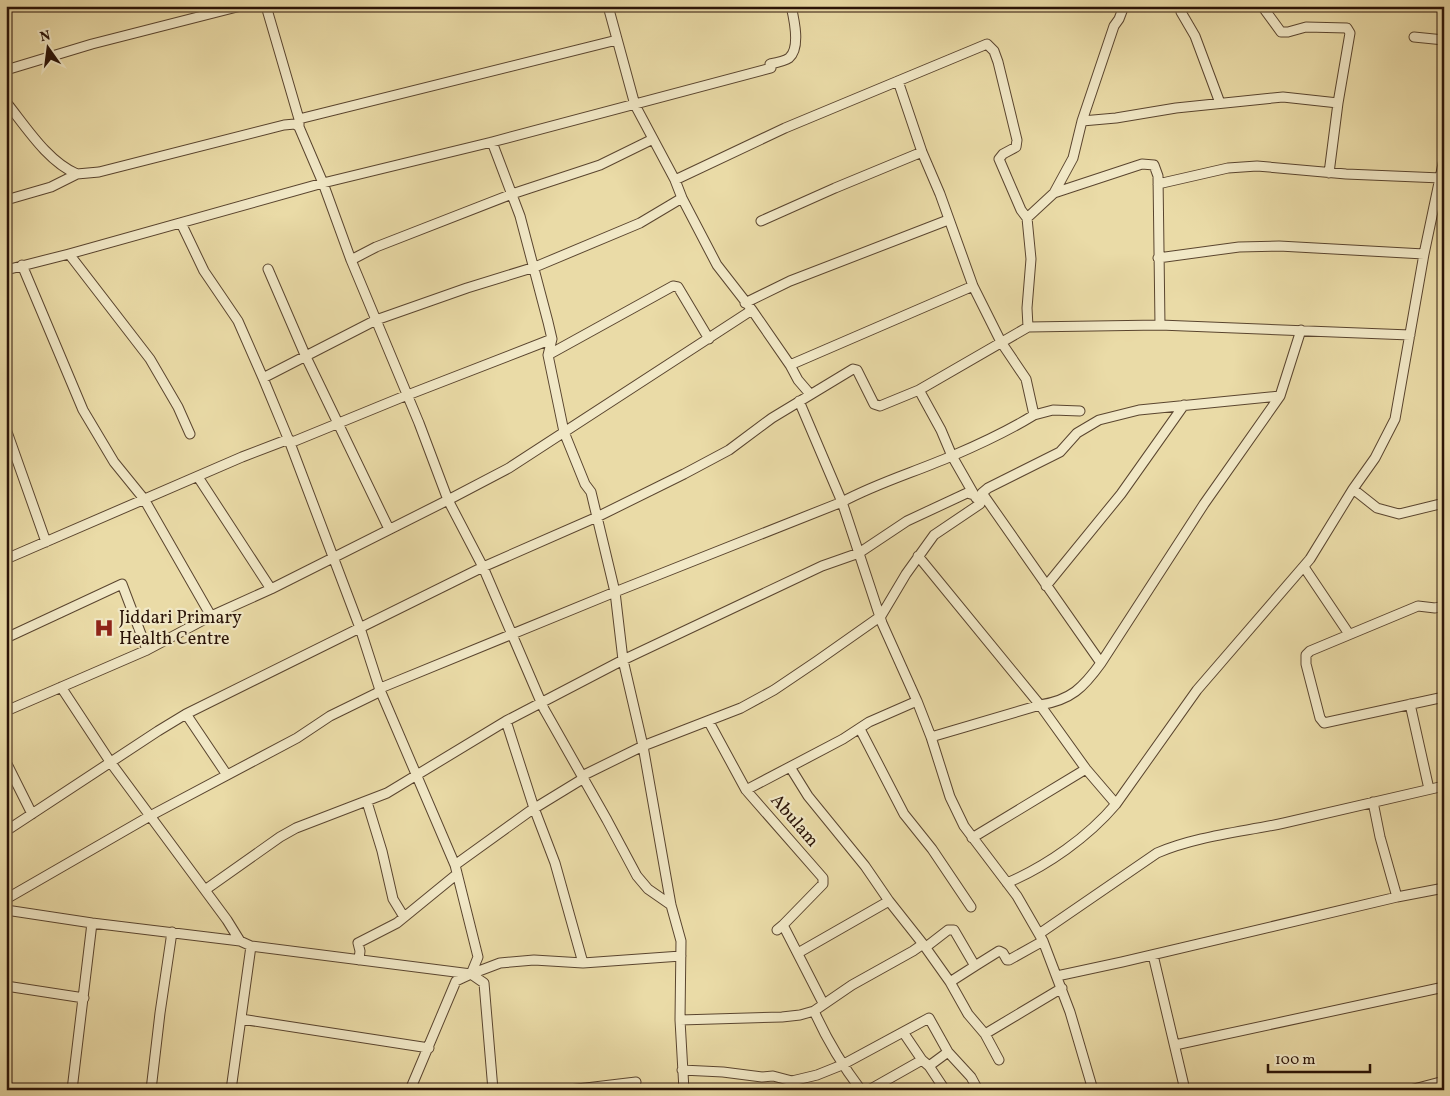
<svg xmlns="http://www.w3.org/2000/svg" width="1450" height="1096" font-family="Vollkorn,serif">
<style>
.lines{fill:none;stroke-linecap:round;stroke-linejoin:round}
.minor-casing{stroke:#5a452f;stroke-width:11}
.minor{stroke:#f1e8c6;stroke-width:9}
.labels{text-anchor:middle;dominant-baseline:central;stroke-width:4.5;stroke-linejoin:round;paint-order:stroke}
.poi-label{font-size:18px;fill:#2a1307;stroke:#f1e8c6;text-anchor:start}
.street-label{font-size:18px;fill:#2a1307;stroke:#f1e8c6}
</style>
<rect width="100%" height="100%" fill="#eadba7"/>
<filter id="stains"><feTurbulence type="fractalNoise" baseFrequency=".004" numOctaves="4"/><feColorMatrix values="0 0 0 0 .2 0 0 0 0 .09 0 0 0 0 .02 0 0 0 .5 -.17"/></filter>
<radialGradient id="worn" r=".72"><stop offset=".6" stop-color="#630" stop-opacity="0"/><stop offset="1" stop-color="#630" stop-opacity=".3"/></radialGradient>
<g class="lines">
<defs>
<path id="minor" d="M266,6l33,113v8l24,56 28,77 68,163 29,77 35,67 61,142 63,111 30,56 11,13 23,16
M608,6l27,99 40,75 7,18 35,67 35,45 38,55 8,15 12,14
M1183,6l-2,6 14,24 25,67
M1262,6l19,26h7l18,-5 41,1 3,5 -12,70 -9,70
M1414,37l30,3
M6,70l86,-26 149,-38
M898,81l24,71 18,42 33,92 28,56 25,37 8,36 19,-5 27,1
M6,102c20,25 42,60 71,72
M299,119l318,-79
M1082,121l34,-3 60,-10 107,-11 55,6
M492,142l28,74 28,106 4,17 -4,16 16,77 21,52 6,8 24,100 8,68 20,86 28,159 10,36 -1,79 4,70
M675,180l110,-52 202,-84 7,7 4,11 19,78 -1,7 -13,7 -4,5 22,51 6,8
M1158,184l70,-16 29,-2 89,8 95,4
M1054,193l88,-29 12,1 4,11 2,149
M6,200l45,-13 26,-13 22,-2 185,-47 11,-1 4,3
M761,221l74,-33 87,-36
M181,223l23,48 34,50 25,57 27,65 70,185 20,62 75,175 23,92 -7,17 -15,7 -46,109
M69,254l81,105 28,48 12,27
M1158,258l81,-11 40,-1 145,8
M351,260l25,-13 136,-53 88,-29 53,-26
M22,265l61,145 31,52 30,37 67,117
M268,269l38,88 83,172
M6,270l63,-16 254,-71 169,-41 279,-74 -1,-4c5,-1 15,-3 19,-6 12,-10 5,-39 2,-52
M745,303l45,-22 158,-61
M1028,327l-1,-19 4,-49 -4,-41 27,-25 19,-35 9,-37 32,-95 5,-7 5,-13
M548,355l125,-69 5,1 31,52
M790,365l183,-79
M263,378l113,-58 91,-32 68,-21 105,-44 42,-25
M919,390l22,40 11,26 24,42
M799,401l43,101 40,121 35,78 14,36 19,60 14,29 53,70 26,45 27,71 23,78
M6,429l40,113
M290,443l110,-45 152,-59
M198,477l73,112
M1353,489l24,19 22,6 45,-11
M982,493l119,170
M918,556l122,149 46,64 30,35
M6,559l236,-102 47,-18
M1304,567l45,67
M1046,586l75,-92 63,-89
M1444,606l-9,2 -17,-2 -108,45 -4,4v9l14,54 4,5 120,-26
M6,638l116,-54 25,66
M61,687l50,76 116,157 13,21
M1410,704l19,85
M6,711l141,-61 64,-34 60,-27 177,-89 61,-32 243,-158
M186,714l41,61
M506,721l28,87 21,55 28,100
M709,722l37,68 77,88v6l-40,41
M860,729l44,85 28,35 39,58
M931,737l109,-32c31,-5 43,-17 61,-42l103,-159 76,-108
M6,762l26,52
M746,790l97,-51 26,-17 48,-21
M367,802l15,49 11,48 11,18
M1373,802l7,35 17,60
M6,831l152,-100 28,-17 297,-147 114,-50 87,-43 45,-24 43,-32 81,-49 4,1 17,34 6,2 39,-16 109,-63 132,-2 250,10
M972,838l114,-69
M455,865l75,-54 54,-33 2,-4 57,-28 98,-38 33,-18 43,-29 64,-45 25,-42 28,-39 46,-31 2,-11 6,-5 72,-36 17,-19 22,-13 40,-10 141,-14 21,-66
M1007,883c40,-17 81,-46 109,-79l81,-114 113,-131 43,-70 22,-31 20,-39 29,-165 20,-95
M205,890l75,-53 16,-9 91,-35 119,-72 117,-61 199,-94 37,-13 48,-32 60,-28 7,2
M6,899l144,-83 147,-78 33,-22 47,-23 6,-6 232,-95 227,-90c35,-19 73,-30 110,-46 28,-12 56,-25 82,-41
M6,910l86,13 148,18 11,5 220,28 29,-11 34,-3 49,3 98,-7
M777,930l6,-5 40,78
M1039,934l118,-81c40,-17 85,-21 127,-30 53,-12 106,-25 160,-37
M923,944l27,38 18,32 17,20 14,26
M926,947l22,-17h6l21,36 24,-15 4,2 4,7h2l34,-19
M798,953l91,-52
M1153,955l32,135
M359,960l1,-9 -2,-8 39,-20 60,-49
M471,974l13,9 9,107
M1057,976l65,-14 275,-65 47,-9
M950,982l25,-16
M6,986l78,12
M814,1011c13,29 28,54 47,79
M241,1019l188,29
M680,1020l102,-3 18,-2 14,-4 38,-26 61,-34 10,-7 -34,-43 -24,-35 -57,-70 -18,-29
M985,1034l77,-46
M1175,1045l269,-58
M922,1060l7,6 19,-14
M929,1066l16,24
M682,1070l41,2 39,5 11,-1 19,5 25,-6 25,-10 87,-47 19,34 23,25 7,13
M72,1090l20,-167
M151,1090l9,-77 12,-81
M231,1090l20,-144
M569,1090l67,-8
M869,1090l53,-30 -19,-28
M1410,1090l34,-9"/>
</defs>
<use href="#minor" class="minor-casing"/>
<use href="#minor" class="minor"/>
</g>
<defs>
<symbol id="hospital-bare" viewBox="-9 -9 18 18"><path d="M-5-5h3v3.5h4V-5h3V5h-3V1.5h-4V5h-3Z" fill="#8f2418" stroke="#f1e8c6" stroke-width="2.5" paint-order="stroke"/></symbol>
</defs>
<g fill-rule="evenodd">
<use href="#hospital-bare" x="90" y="614" width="28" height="28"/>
</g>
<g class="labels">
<g class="poi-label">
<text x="119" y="618">Jiddari Primary<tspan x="119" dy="21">Health Centre</tspan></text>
</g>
<g class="street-label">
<text transform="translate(794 821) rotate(49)">Abulam</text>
</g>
</g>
<rect width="1450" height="1096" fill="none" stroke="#eadba7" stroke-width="25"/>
<rect x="8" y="8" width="1435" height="1081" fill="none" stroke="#2a1307" stroke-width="2.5"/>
<rect x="12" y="12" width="1425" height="1071" fill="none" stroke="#2a1307"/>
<g transform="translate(48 48) rotate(346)" stroke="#f1e8c6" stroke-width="4" paint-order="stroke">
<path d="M0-4L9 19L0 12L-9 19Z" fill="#2a1307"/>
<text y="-8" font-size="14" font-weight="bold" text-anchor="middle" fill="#2a1307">N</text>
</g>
<path d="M1268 1064v8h102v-8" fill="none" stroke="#2a1307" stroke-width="2.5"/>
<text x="1275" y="1064" font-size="15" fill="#2a1307" stroke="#f1e8c6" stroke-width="4" paint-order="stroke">100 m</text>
<rect width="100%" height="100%" filter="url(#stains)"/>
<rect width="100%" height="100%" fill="url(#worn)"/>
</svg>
